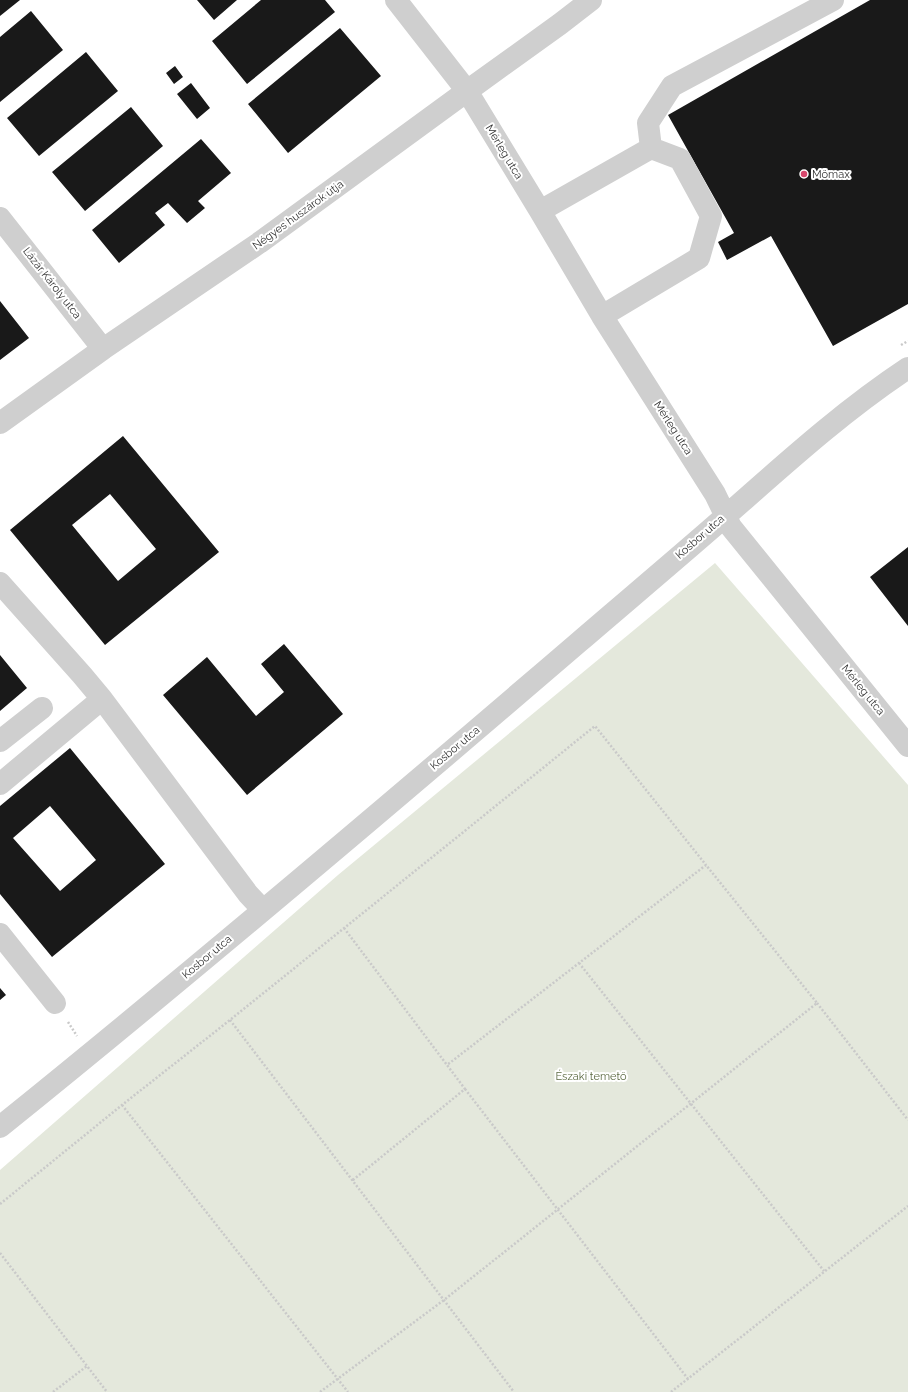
<svg xmlns="http://www.w3.org/2000/svg" width="908" height="1392" font-family="Raleway,sans-serif">
<style>
.green{fill:#e4e8dc}
.building{fill:#191919;fill-rule:evenodd}
.lines{fill:none;stroke-linecap:round;stroke-linejoin:round}
.path{stroke:#c9c9c9;stroke-width:2.5;stroke-dasharray:2 2;stroke-linecap:butt}
.minor{stroke:#cfcfcf;stroke-width:22}
.poi-dot{fill:#d6476c;stroke:#fff;stroke-width:1.5}
.labels{text-anchor:middle;dominant-baseline:central;stroke-width:4;stroke-linejoin:round;paint-order:stroke}
.street-label{font-size:11px;fill:#323232;stroke:#fff}
.poi-label{font-size:11px;fill:#323232;stroke:#fff;text-anchor:start}
.park-label{font-size:11px;fill:#5c6a43;stroke:#fff}
</style>
<rect width="100%" height="100%" fill="#fff"/>
<path class="green" d="M715,563l193,222v607h-908v-222l338,-295z"/>
<path class="building" d="M0,0h20l-20,16z
M197,0h40l-23,20z
M261,0h64l10,12 -88,72 -35,-43z
M870,0h38v304l-75,42 -62,-110 -44,24 -9,-18 16,-9 -66,-118z
M31,11l32,39 -63,52v-65z
M340,28l41,48 -93,77 -40,-49z
M86,52l32,39 -79,65 -32,-38z
M175,66l8,11 -9,7 -8,-11z
M191,83l19,25 -13,11 -20,-25z
M131,107l32,39 -78,65 -33,-39z
M201,139l30,34 -33,28 7,7 -18,15 -19,-20 -13,10 10,12 -46,38 -27,-33z
M0,301l29,37 -29,22z
M123,436l96,116 -114,93 -95,-115zM110,494l46,55 -38,32 -46,-56z
M908,547v79l-38,-49z
M284,644l59,70 -96,81 -84,-100 44,-38 49,59 28,-24 -23,-28z
M0,655l27,33 -27,23z
M70,748l95,116 -113,93 -52,-63v-88zM50,806l46,54 -36,31 -47,-53z
M0,988l6,7 -6,5z"/>
<g class="lines">
<path class="path" d="M901,345l7,-4
M344,928l103,137
M579,963l245,308
M817,1003l91,117
M230,1020l284,372
M68,1022l9,14
M465,1089l223,290
M122,1105l226,287
M0,1204l122,-99 108,-85 365,-294 111,139
M0,1253l107,139
M53,1392l34,-26
M320,1392l124,-92 373,-297 -111,-138 -259,200 18,24 -112,91
M671,1392l237,-186"/>
<path class="minor" d="M396,0l71,91 73,120 62,105 113,178 16,33 177,219
M651,148l-3,-25 24,-37 161,-86
M540,211l111,-63 29,11 31,57 -12,42 -97,58
M0,218l103,131
M0,423l103,-74 156,-106 208,-152 93,-67 31,-24
M0,583l82,92 20,24 146,195 15,16
M0,741l42,-33
M0,784l102,-85
M0,934l55,69
M0,1127c196,-158 388,-321 579,-485 50,-43 100,-85 149,-128 58,-51 115,-103 180,-146"/>
</g>
<circle class="poi-dot" cx="804" cy="174" r="4"/>
<g class="labels">
<g class="street-label">
<text transform="translate(504 152) rotate(59)">Mérleg utca</text>
<text transform="translate(298 215) rotate(-36)">Négyes huszárok útja</text>
<text transform="translate(52 283) rotate(52)">Lázár Károly utca</text>
<text transform="translate(673 428) rotate(57)">Mérleg utca</text>
<text transform="translate(700 537) rotate(-41)">Kosbor utca</text>
<text transform="translate(863 690) rotate(51)">Mérleg utca</text>
<text transform="translate(455 748) rotate(-40)">Kosbor utca</text>
<text transform="translate(207 957) rotate(-40)">Kosbor utca</text>
</g>
<g class="poi-label">
<text x="812" y="174">Mömax</text>
</g>
<g class="park-label">
<text x="591" y="1076">Északi temető</text>
</g>
</g>
</svg>
